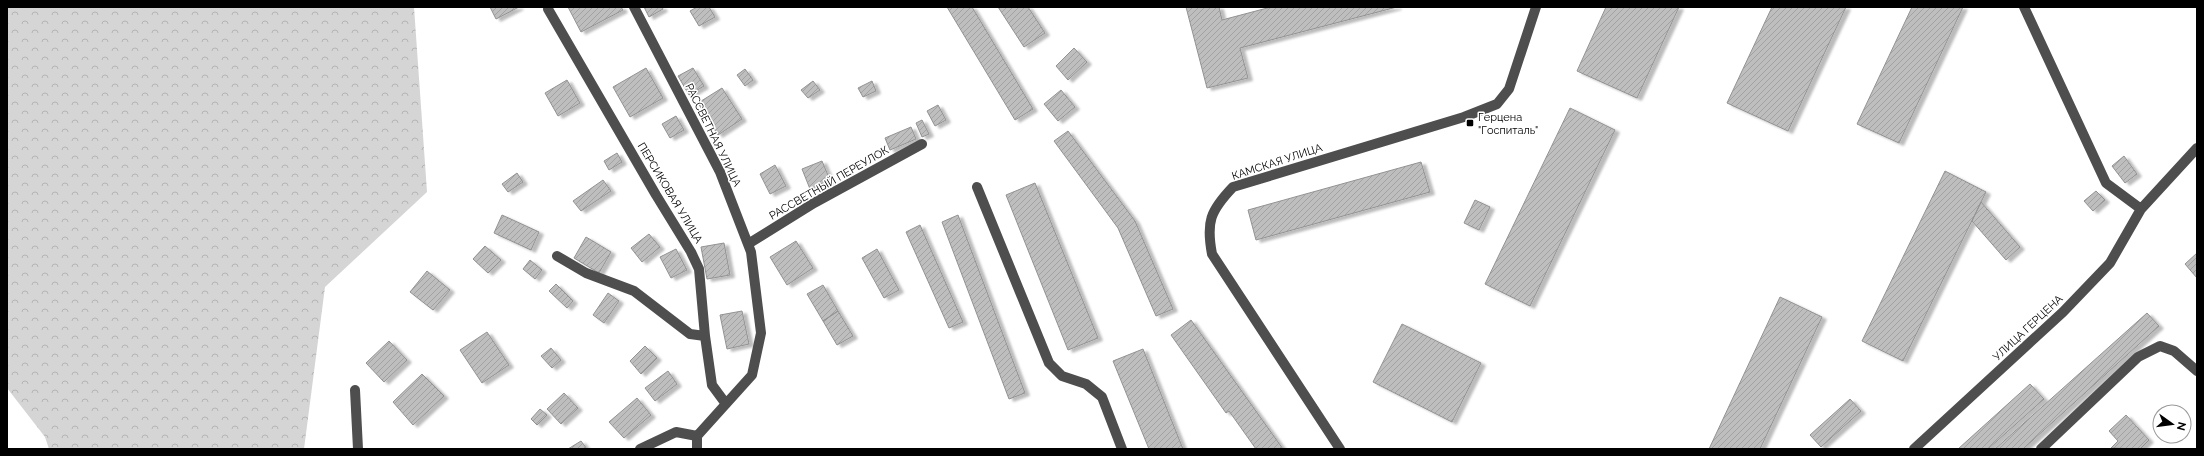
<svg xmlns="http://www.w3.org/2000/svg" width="2204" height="456" font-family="Raleway,sans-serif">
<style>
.forest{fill:url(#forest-crowns)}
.building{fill:url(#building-hatch);stroke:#929292;filter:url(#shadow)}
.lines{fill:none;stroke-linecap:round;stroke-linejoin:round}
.minor{stroke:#4e4e4e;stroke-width:10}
.poi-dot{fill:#000;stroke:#fff;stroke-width:1.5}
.labels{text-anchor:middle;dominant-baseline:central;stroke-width:3;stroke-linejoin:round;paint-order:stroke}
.poi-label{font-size:11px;fill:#000;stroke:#fff;text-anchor:start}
.street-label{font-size:11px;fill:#000;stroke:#fff}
</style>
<defs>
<pattern id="forest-crowns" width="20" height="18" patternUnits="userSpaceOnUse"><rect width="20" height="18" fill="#d5d5d5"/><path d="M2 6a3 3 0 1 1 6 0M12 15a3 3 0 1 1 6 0" fill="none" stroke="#b5b5b5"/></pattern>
<pattern id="building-hatch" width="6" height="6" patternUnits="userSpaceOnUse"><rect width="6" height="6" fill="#bebebe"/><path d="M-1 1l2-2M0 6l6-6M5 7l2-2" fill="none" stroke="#a2a2a2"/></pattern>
<filter id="shadow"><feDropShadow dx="4.5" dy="2.5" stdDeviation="1" flood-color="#0004"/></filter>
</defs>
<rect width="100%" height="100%" fill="#fff"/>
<path class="forest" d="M7,7h407l13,185 -102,95 -21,162h-255l-4,-12 -38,-49z"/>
<path class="building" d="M490,7h29l-23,12z
M568,7h53l2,3 -42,22z
M644,7h18l1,2 -14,8z
M697,7h12l6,10 -16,9 -9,-15z
M947,7h25l61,102 -18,11z
M998,7h30l17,26 -21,14z
M1186,7h33l3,13 49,-13h126l-157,41 8,30 -41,10z
M1606,7h73l-42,91 -60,-27z
M1772,7h74l-58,124 -61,-28z
M1912,7h51l-64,136 -42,-19z
M1074,48l13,14 -19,18 -12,-14z
M646,68l17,30 -33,19 -17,-30z
M693,68l11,18 -15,9 -11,-19z
M745,69l8,11 -8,6 -8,-11z
M567,80l13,23 -22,13 -13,-23z
M813,81l7,9 -12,8 -7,-8z
M872,81l4,10 -13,6 -5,-9z
M722,88l20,31 -24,16 -20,-32z
M1061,90l14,17 -17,14 -14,-17z
M938,105l8,15 -11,6 -8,-15z
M1570,108l45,22 -85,176 -45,-22z
M676,116l8,14 -14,8 -8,-14z
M922,120l7,14 -7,3 -6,-14z
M911,127l5,12 -26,11 -5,-12z
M1068,131l67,90 38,88 -17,7 -38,-88 -64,-87z
M617,153l5,9 -13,8 -5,-9z
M2124,156l13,18 -12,9 -13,-17z
M822,161l8,19 -20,9 -8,-20z
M1421,162l9,30 -174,48 -8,-30z
M775,165l11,21 -16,8 -10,-20z
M1945,171l41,21 -83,169 -41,-20z
M517,173l6,9 -15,10 -6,-8z
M603,180l8,11 -30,20 -8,-10z
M1035,183l63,155 -30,12 -62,-155z
M2096,191l9,9 -12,11 -9,-10z
M1475,200l15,7 -11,23 -15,-7z
M1981,202l39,45 -14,13 -34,-39z
M502,215l37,17 -8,18 -37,-17z
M958,215l67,178 -16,6 -67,-177z
M920,225l43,97 -14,6 -43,-96z
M649,234l11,13 -18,15 -11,-14z
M586,237l25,15 -12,21 -25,-15z
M796,241l17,27 -26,17 -17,-28z
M724,243l6,32 -23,4 -6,-32z
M485,246l16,14 -13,13 -15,-14z
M676,249l11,21 -16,8 -11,-21z
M877,249l22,41 -15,8 -22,-40z
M2197,253v25l-12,-14z
M530,260l12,10 -7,9 -12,-10z
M427,271l23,19 -17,20 -23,-18z
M556,284l17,17 -6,7 -18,-17z
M823,285l15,26 -15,10 -16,-27z
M608,293l11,8 -15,22 -11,-8z
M1780,297l42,20 -62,132h-51z
M742,311l7,33 -22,5 -7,-34z
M838,311l15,25 -16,9 -14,-24z
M2147,313l12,13 -136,123h-28z
M1191,320l92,129h-27l-27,-38 -3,2 -55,-78z
M1402,324l79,39 -29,59 -79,-40z
M487,332l22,33 -27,18 -22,-33z
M389,341l18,19 -23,22 -18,-19z
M645,346l12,12 -16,16 -11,-13z
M551,348l10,12 -9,8 -11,-12z
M1143,349l40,100h-34l-36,-88z
M668,371l9,13 -22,17 -10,-13z
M422,374l22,22 -31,29 -20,-23z
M2030,384l14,15 -56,50h-30z
M564,393l14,15 -17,16 -14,-15z
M637,398l14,17 -27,23 -15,-16z
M1850,399l11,12 -40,36 -11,-12z
M540,409l7,6 -10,10 -6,-6z
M2126,415l23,25 -9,9 -29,-1 7,-7 -9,-10z
M581,441l6,8h-19z"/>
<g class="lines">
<path class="minor" d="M634,7l86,165 31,80 10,81 -9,42 -55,61v13
M2024,7l82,176 35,26
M548,9l108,186 35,57 8,17 6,67 7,49 14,19
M977,187l72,176 13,13 24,8 16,13 20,52
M748,244l66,-41 108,-59
M557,256l29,17 48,18 56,43 15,2
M355,390l3,59
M640,449l36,-17 21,4
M1340,449l-128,-195c-6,-32 -2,-43 21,-67l231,-70 33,-13 12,-15 27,-82
M1914,449l149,-137 47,-49 31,-54 56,-61
M2041,449l97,-92 22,-11 14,5 23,20"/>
</g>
<rect class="poi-dot" x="1466" y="119" width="8" height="8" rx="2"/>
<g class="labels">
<g class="poi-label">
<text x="1478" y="117">Герцена<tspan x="1478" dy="13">"Госпиталь"</tspan></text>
</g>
<g class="street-label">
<text transform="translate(713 135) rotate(64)">РАССВЕТНАЯ УЛИЦА</text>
<text transform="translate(1277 162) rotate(-18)">КАМСКАЯ УЛИЦА</text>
<text transform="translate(829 183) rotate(-30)">РАССВЕТНЫЙ ПЕРЕУЛОК</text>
<text transform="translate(670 193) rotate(59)">ПЕРСИКОВАЯ УЛИЦА</text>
<text transform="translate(2028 328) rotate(-43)">УЛИЦА ГЕРЦЕНА</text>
</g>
</g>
<rect width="2204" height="456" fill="none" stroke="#000000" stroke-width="16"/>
<g transform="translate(2172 424) rotate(104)"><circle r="19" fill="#ffffff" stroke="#999999"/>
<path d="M0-3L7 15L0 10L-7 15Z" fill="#000000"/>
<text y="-6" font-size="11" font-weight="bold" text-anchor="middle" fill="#000000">N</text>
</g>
</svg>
